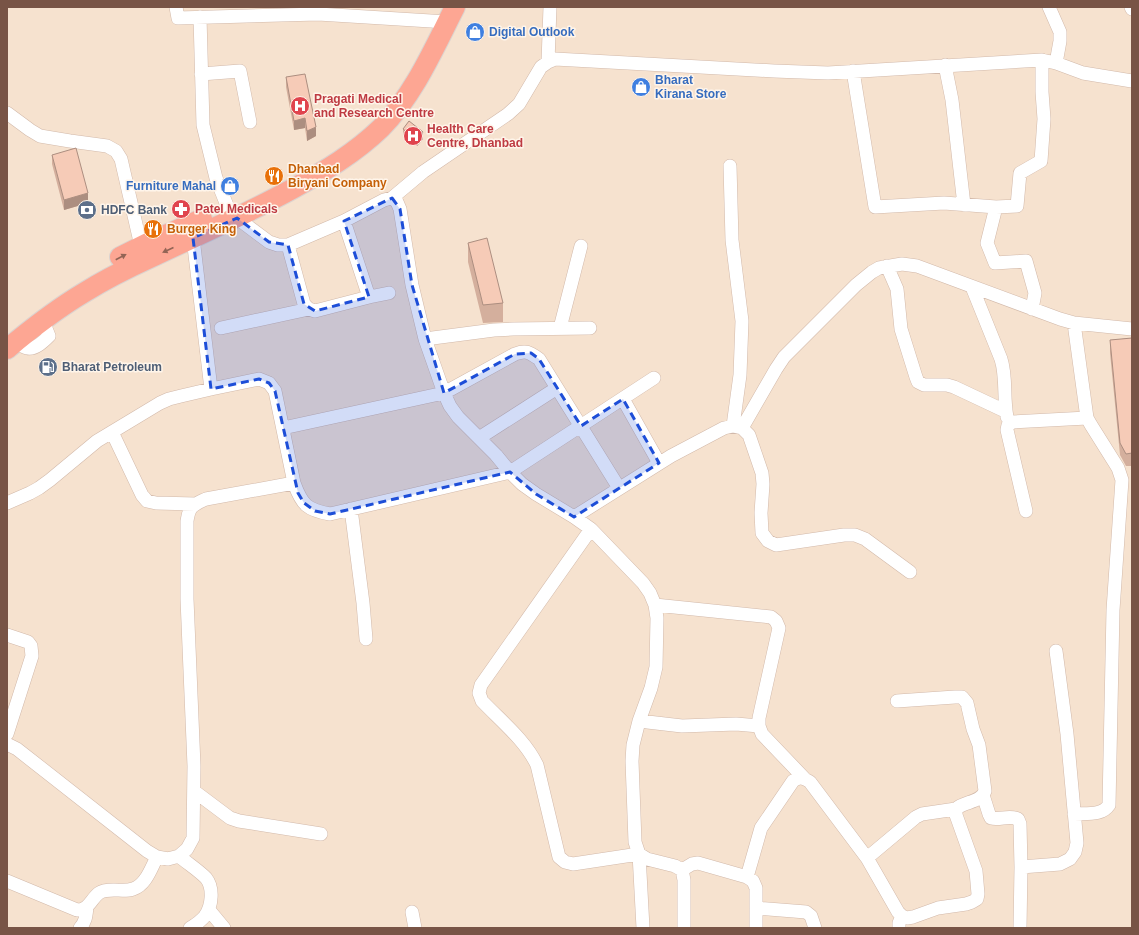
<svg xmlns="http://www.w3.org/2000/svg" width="1139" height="935" font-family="Arial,sans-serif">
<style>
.residential{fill:#f6e2cf}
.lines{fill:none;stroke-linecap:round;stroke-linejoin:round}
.minor-casing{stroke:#d2b9aa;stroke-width:14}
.highway-casing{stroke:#dcd3cf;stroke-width:22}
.minor{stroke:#fff;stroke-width:13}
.highway{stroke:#fda693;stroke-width:20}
.wall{fill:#d4af9d}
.shaded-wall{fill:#ac8e80}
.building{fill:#f6cbb7;stroke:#ac8e80}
.oneway{fill:#936455}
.marked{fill:#1d4ed8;fill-opacity:0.2;stroke:#1d4ed8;stroke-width:3;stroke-dasharray:8 5;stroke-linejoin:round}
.labels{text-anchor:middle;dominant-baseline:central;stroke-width:3;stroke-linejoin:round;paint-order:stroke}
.shop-label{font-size:12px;font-weight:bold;fill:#366cbe;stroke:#fff5ea;text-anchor:start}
.health-label{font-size:12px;font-weight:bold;fill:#be3a42;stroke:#fff5ea;text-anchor:start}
.food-label{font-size:12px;font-weight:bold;fill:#c56008;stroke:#fff5ea;text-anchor:start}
.service-label{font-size:12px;font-weight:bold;fill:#4e5e75;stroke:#fff5ea;text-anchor:start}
</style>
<rect width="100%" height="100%" fill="#fef1e2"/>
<path class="residential" d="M7,7h1125v921h-1125z"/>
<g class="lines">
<defs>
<path id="minor" d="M176,7l2,11 140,-4 129,8
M1049,7l11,25v9l-4,22
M1131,7l1,2
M200,17l3,108 13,53 12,30
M548,62l2,-55
M945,65l7,35 12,105
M853,71l22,136 69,-4 52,4
M201,74l39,-3 10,51
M7,113l23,17 10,6 30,5 37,5 9,5 5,8 20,87
M730,166l2,74 10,81 -2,54 -7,51
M392,198l31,-26 85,-58 11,-10 22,-37 7,-5 7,-3 219,12 54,2 214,-13 14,3 27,10 49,8
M237,218l32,24 9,3h10l56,-24 40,-21 8,-2 5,4 3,7 12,76 13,54 19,54 6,13 8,11 38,38 14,17 12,12 14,10 38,23 17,12 52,54 7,10 5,12 2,13 -1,49 -5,21 -12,33 -6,24 -1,16 3,81 4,12 8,5 28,7 7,4 2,10v48
M344,221l25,76
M193,238l18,151
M288,245l16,59 5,5 6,2 54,-14 20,-4
M887,266l10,23 4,40 15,48 2,5 6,3h23l7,2 51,24
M972,287l29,72c6,19 2,38 6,58
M1032,309l3,-16 -9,-32 -31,2 -8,-20 9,-36 21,-1 3,-33 21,-12 3,-42 -2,-27v-32
M1074,323l13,95 4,7 27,43 4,12 -9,130 -4,195c-7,11 -23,8 -35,9
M221,328l88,-19
M560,328l21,-82
M425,339l69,-9 19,-1 77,-1
M16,342c3,2 7,5 11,6 8,2 17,-7 22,-12l-6,-15
M623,399l36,64
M283,428l161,-35 71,-39c11,-4 14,-2 24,5l80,129
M742,428l34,-59 8,-12 72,-72 16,-13 7,-4 23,-4 15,2 143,53 14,4 58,6
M112,432l30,63 5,6 9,2 39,1
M479,438l78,-50
M7,503l23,-10 9,-5 11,-8 47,-39 63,-38 9,-4 12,-3 30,-7 48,-10 10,4 6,8 19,92c8,22 13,27 36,31l180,-42 144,-94
M351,509l12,94 3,36
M1026,511l-19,-81 1,-5 5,-3 74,-4
M574,517l97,-61 53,-28 9,-2 9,2 7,7 13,38 1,11 -2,29 1,20 6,8 8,4 68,-10h11l10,4 45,33
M591,529l-110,156 -2,8 3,8c19,20 43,39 55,64l22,92 6,5 8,2 66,-10 4,74
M655,605l116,12 5,4 3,7 -20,90v8l3,8 42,44
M7,635l21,7 3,4 1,10 -25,78
M639,721l43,5 54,-2 23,2
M7,744l10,5 130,102 10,6 11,2 11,-3 8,-7 6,-11 1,-72 -7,-167v-78c2,-15 6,-16 19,-22l88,-16
M194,791l36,27 9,3 82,13
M983,795l6,19 2,4c9,2 19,-3 27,1l2,5 1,43 -1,61
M179,856c8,7 19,14 27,22 8,10 6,28 -1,38 -4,5 -10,9 -15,12
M867,858l49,-41 6,-3 34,-5
M1021,867l39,-3 10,-5 5,-7 2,-9 -10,-109 -11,-83
M682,870l10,-6 6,-1 49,14 6,4 3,7v40
M747,877l14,-49 32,-47c6,-4 10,-4 17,1l57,76 31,54 4,4 5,2 6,-1 25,-9 28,-4 6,-2 5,-3 1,-5 -2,-23 -20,-56v-6c8,-8 25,-6 29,-18l-6,-46 -6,-16 -6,-26 -5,-6h-7l-58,4
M7,881l70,29c12,0 14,-11 22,-17 4,-3 10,-3 15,-3 6,0 13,1 19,-1 13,-4 18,-21 24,-32
M756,908l50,4 5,4 4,12
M209,910l15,18
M412,912l3,16
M80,928c6,-7 6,-12 7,-21
M899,928v-5l3,-7"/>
<path id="highway" d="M120,257l32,-16 50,-22
M7,349c25,-21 51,-41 78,-57 21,-13 43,-24 65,-34 48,-23 97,-44 144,-70 31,-17 61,-35 87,-60 33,-33 53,-80 74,-121"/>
</defs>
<use href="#minor" class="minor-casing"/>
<use href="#highway" class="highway-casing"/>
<use href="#minor" class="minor"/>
<use href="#highway" class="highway"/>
</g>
<path class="wall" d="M286,77l30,59 -9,5 -2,-13 -11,2 -8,-43z
M403,129l20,10 -6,7 -14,-11z
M52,155l36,48 -24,7 -12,-46z
M468,243l35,60v19l-20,1 -15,-61z
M1132,338v128h-6l-6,-11 -10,-102v-13z"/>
<path class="shaded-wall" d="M305,118v10l-11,2v-9z
M316,127v9l-9,5v-10z
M423,132v7l-6,7v-6z
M88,193v10l-24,7v-10z"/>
<path class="building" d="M305,74l11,53 -9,4 -2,-13 -11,3 -8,-44z
M409,121l14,11 -6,8 -14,-11z
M76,148l12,45 -24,7 -12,-45z
M487,238l16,65 -20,2 -15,-62z
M1132,338v115l-6,1 -6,-11 -10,-103z"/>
<defs><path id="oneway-solid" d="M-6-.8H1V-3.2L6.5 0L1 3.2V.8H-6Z"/></defs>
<g class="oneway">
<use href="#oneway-solid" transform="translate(168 250) rotate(156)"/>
<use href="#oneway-solid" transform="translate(121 257) rotate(-28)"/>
</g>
<path class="marked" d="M392,198l8,11 12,76 32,108 71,-39 16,-1 8,6 42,67 42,-27 36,64 -85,54 -38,-23 -26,-22 -180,42 -15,-3 -11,-8 -6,-10 -23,-102 -6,-8 -10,-4 -48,10 -18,-151 44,-20 32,24 19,3 16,59 11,7 54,-14 -25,-76z"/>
<defs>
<symbol id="shop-disc" viewBox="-11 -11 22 22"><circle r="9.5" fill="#3f7fe0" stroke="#fff5ea"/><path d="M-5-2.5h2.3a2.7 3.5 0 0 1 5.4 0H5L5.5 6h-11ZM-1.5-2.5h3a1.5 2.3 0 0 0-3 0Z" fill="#fff"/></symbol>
<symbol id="hospital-disc" viewBox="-11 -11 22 22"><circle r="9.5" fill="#e0444e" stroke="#fff5ea"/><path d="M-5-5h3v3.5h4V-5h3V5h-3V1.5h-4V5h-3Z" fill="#fff"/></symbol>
<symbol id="restaurant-disc" viewBox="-11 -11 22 22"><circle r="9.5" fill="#e8710a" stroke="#fff5ea"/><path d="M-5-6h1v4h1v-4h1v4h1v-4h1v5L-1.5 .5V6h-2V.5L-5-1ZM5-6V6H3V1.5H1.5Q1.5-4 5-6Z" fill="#fff"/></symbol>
<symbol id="pharmacy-disc" viewBox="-11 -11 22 22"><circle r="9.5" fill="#e0444e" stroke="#fff5ea"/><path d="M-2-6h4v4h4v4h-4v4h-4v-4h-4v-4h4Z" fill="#fff"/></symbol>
<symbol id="bank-disc" viewBox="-11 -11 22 22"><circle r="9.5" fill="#5c6f8a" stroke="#fff5ea"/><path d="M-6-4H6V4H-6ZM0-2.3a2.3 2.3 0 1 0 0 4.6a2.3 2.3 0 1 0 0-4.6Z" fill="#fff"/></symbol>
<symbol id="fuel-disc" viewBox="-11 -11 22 22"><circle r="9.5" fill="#5c6f8a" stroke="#fff5ea"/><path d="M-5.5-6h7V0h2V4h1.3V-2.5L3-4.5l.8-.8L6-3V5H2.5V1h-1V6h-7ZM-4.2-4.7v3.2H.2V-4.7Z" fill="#fff"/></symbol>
</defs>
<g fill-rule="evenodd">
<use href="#shop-disc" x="464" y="21" width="22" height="22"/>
<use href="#shop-disc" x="630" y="76" width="22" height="22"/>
<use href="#hospital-disc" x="289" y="95" width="22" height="22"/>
<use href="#hospital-disc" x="402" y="125" width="22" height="22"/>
<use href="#restaurant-disc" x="263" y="165" width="22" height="22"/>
<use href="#shop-disc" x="219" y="175" width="22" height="22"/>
<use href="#pharmacy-disc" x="170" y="198" width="22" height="22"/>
<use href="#bank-disc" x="76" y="199" width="22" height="22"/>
<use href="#restaurant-disc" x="142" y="218" width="22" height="22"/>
<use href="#fuel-disc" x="37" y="356" width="22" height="22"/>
</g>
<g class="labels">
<g class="shop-label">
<text x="489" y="32">Digital Outlook</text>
<text x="655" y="80">Bharat<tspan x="655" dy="14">Kirana Store</tspan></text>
<text x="216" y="186" text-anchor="end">Furniture Mahal</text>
</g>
<g class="health-label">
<text x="314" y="99">Pragati Medical<tspan x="314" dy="14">and Research Centre</tspan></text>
<text x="427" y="129">Health Care<tspan x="427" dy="14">Centre, Dhanbad</tspan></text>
<text x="195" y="209">Patel Medicals</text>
</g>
<g class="food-label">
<text x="288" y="169">Dhanbad<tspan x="288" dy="14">Biryani Company</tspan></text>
<text x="167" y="229">Burger King</text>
</g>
<g class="service-label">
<text x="101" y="210">HDFC Bank</text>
<text x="62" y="367">Bharat Petroleum</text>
</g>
</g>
<rect width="1139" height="935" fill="none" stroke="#785446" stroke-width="16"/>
</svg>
